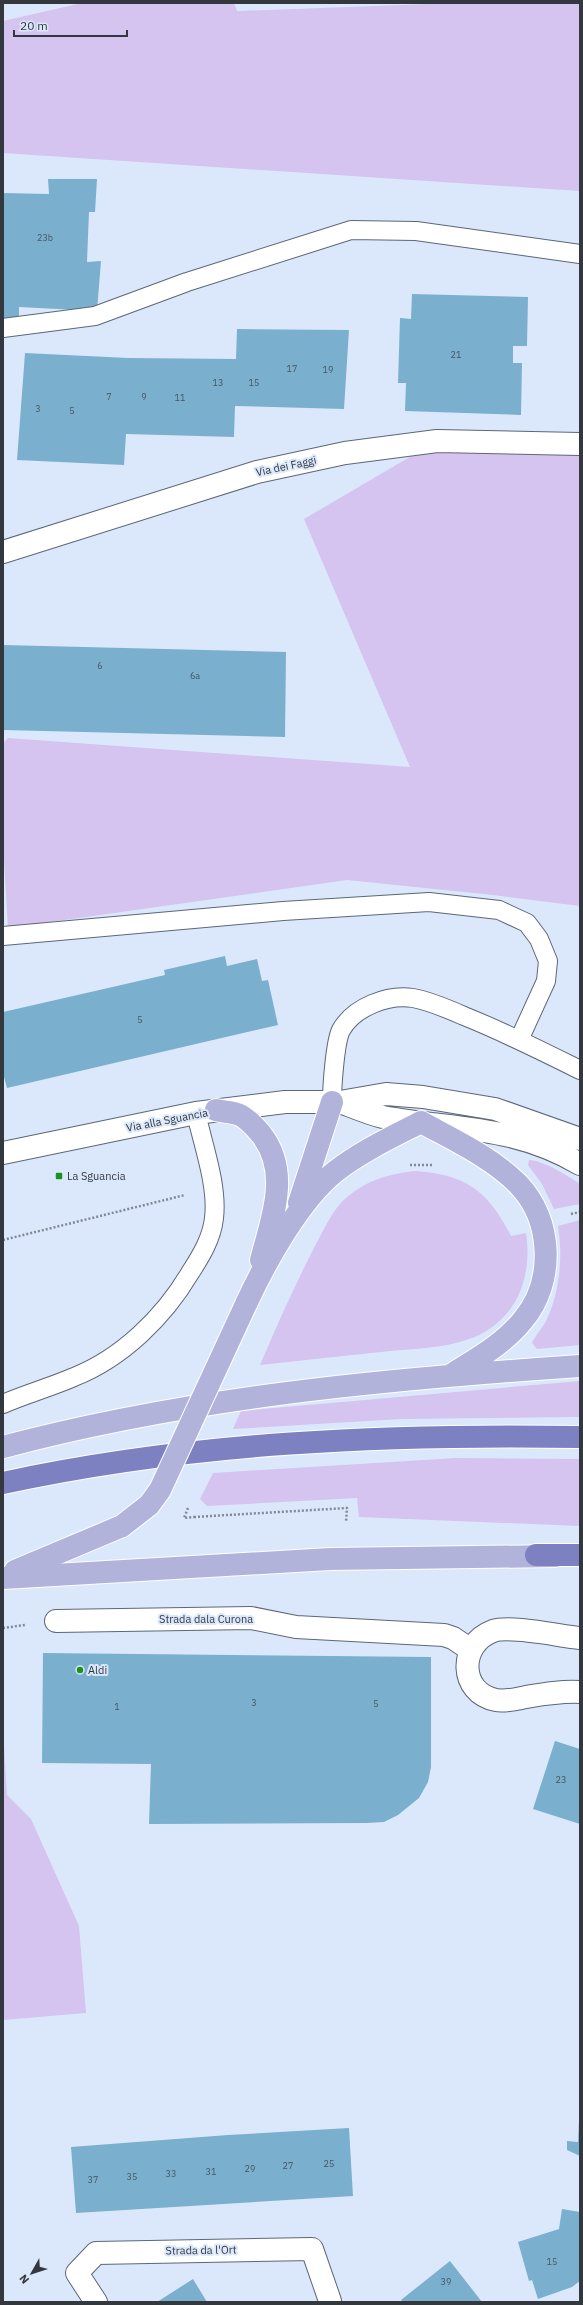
<svg xmlns="http://www.w3.org/2000/svg" width="583" height="2305" font-family="'IBM Plex Sans',sans-serif">
<style>
.green{fill:#d4c4ef}
.building{fill:#7ab0ce}
.lines{fill:none;stroke-linecap:round;stroke-linejoin:round}
.lane-casing{stroke:#5c6777;stroke-width:20}
.street-casing{stroke:#5c6777;stroke-width:24}
.secondary-casing{stroke:#5c6777;stroke-width:24}
.primary-casing{stroke:#fff;stroke-width:24}
.highway-casing{stroke:#fff;stroke-width:24}
.path{stroke:#808995;stroke-width:2.5;stroke-dasharray:2 2;stroke-linecap:butt}
.lane{stroke:#fff;stroke-width:18}
.street{stroke:#fff;stroke-width:22}
.secondary{stroke:#fff;stroke-width:22}
.primary{stroke:#b1b3da;stroke-width:22}
.highway{stroke:#7d81c2;stroke-width:22}
.primary-bridge-casing{stroke:#fff;stroke-width:24;stroke-linecap:butt}
.path-bridge{stroke:#808995;stroke-width:2.5;stroke-dasharray:2 2;stroke-linecap:butt}
.primary-bridge{stroke:#b1b3da;stroke-width:22}
.poi-dot{fill:#1b921f;stroke:#dbe8fb;stroke-width:1.5}
.labels{text-anchor:middle;dominant-baseline:central;stroke-width:4;stroke-linejoin:round;paint-order:stroke}
.number-label{font-size:9px;fill:#455663}
.street-label{font-size:11px;fill:#33383f;stroke:#dbe8fb}
.poi-label{font-size:11px;fill:#33383f;stroke:#dbe8fb;text-anchor:start}
</style>
<rect width="100%" height="100%" fill="#dbe8fb"/>
<path class="green" d="M82,3h152l3,8 218,-8h125v188l-577,-38v-132z
M437,441l143,3v462l-87,-11 -146,-15 -339,48 -5,-85v-100l5,-5 402,29 -106,-248z
M529,1160c13,0 40,16 51,24v20l-26,5 -12,-25 -14,-19z
M414,1171c52,3 74,20 97,65l15,-3c8,52 -16,98 -70,110 -24,6 -51,6 -75,9 -41,4 -81,9 -121,13 17,-40 35,-80 55,-119 10,-18 17,-36 32,-49 20,-17 42,-23 67,-26z
M580,1220v125l-43,4 -5,-6c4,-9 11,-15 15,-24 13,-29 16,-62 11,-93z
M580,1381v36l-179,2 -168,10 8,-18z
M456,1458l124,1v67l-221,-9 -2,-19 -150,8 -7,-7 13,-26z
M3,1729l4,66 24,24 48,107 7,87 -83,7z"/>
<path class="building" d="M48,179h49l-2,33h-6l-2,50 14,-1 -4,50 -78,-4v15l-16,2v-131l46,1z
M412,294l116,3 -1,49h-14v17h9l-1,52 -116,-4 1,-28h-8l2,-65 11,1z
M237,329l112,1 -5,79 -109,-3 -1,31 -108,-3 -2,31 -107,-5 8,-107 103,5 108,1z
M3,645l283,7 -1,85 -282,-7z
M225,956l2,10 30,-7 5,22 6,-1 10,45 -271,63 -4,-15v-61l162,-37 -1,-5z
M43,1653l388,4v110l-3,15 -9,16 -21,17 -14,7 -17,1 -218,1 2,-60 -109,-1z
M555,1741l25,8v75l-47,-15z
M579,2120h1v36l-13,-6v-9l11,1z
M349,2128l4,68 -277,17 -5,-66 157,-12z
M562,2209l18,3v69l-8,6 -34,12 -6,-19 -3,1 -11,-39 41,-13z
M450,2261l32,41h-79l-2,-2z
M193,2279l14,23h-50z"/>
<g class="lines">
<defs>
<path id="lane" d="M3,328l92,-12 92,-34 164,-52 65,1 164,23
M3,936l280,-25 146,-9 70,8 28,13 12,16 9,22 -2,20 -27,59
M332,1102c0,-15 3,-60 9,-72 13,-23 47,-36 72,-32 17,3 35,11 51,18 40,16 78,35 116,54
M3,1404c23,-10 48,-17 71,-27 48,-19 90,-60 116,-104 11,-17 22,-35 24,-55 4,-32 -11,-73 -18,-105"/>
<path id="street" d="M3,552l254,-80 88,-19 92,-12 143,3
M56,1621l195,-3 45,9 148,8 9,3 18,12
M580,1638c-21,-2 -69,-13 -87,-7 -35,13 -34,62 3,69 9,2 20,-1 30,-3 18,-3 35,-6 54,-5
M96,2302l-19,-29 19,-20 216,-4 18,52"/>
<path id="secondary" d="M343,1103c13,5 27,11 40,14 71,13 131,8 197,47
M3,1153l193,-40 89,-11h55l46,-8 37,3 72,12 85,30"/>
<path id="primary" d="M216,1110c8,2 17,2 24,5 8,4 15,12 21,19 30,38 11,84 0,126
M299,1203l33,-101
M246,1304c19,-41 54,-105 90,-133 26,-20 56,-34 85,-49 33,18 70,35 97,62 35,36 37,98 5,136 -19,24 -47,39 -72,55
M3,1447c188,-50 384,-68 577,-81
M15,1571l107,-45
M3,1578l327,-19 225,-3"/>
<path id="highway" d="M3,1483c189,-41 385,-49 577,-46
M536,1555h44"/>
</defs>
<use href="#lane" class="lane-casing"/>
<use href="#street" class="street-casing"/>
<use href="#secondary" class="secondary-casing"/>
<use href="#primary" class="primary-casing"/>
<use href="#highway" class="highway-casing"/>
<path class="path" d="M410,1165h23
M571,1214l9,-2
M3,1240l182,-45
M194,1517l153,-9 -1,14
M3,1628l22,-3"/>
<use href="#lane" class="lane"/>
<use href="#street" class="street"/>
<use href="#secondary" class="secondary"/>
<use href="#primary" class="primary"/>
<use href="#highway" class="highway"/>
<defs>
<path id="primary-bridge" d="M122,1526l27,-21 11,-15 86,-186"/>
</defs>
<use href="#primary-bridge" class="primary-bridge-casing"/>
<path class="path-bridge" d="M188,1508l-4,10 10,-1"/>
<use href="#primary-bridge" class="primary-bridge"/>
</g>
<g class="poi-dot">
<rect x="55" y="1172" width="8" height="8" rx="2"/>
<circle cx="80" cy="1670" r="4"/>
</g>
<g class="labels">
<g class="number-label">
<text x="45" y="237">23b</text>
<text x="456" y="354">21</text>
<text x="292" y="368">17</text>
<text x="328" y="369">19</text>
<text x="218" y="382">13</text>
<text x="254" y="382">15</text>
<text x="109" y="396">7</text>
<text x="144" y="396">9</text>
<text x="180" y="397">11</text>
<text x="38" y="408">3</text>
<text x="72" y="410">5</text>
<text x="100" y="665">6</text>
<text x="195" y="675">6a</text>
<text x="140" y="1019">5</text>
<text x="254" y="1702">3</text>
<text x="376" y="1703">5</text>
<text x="117" y="1706">1</text>
<text x="561" y="1779">23</text>
<text x="329" y="2163">25</text>
<text x="288" y="2165">27</text>
<text x="250" y="2168">29</text>
<text x="211" y="2171">31</text>
<text x="171" y="2173">33</text>
<text x="132" y="2176">35</text>
<text x="93" y="2179">37</text>
<text x="552" y="2261">15</text>
<text x="446" y="2281">39</text>
</g>
<g class="street-label">
<text transform="translate(286 466) rotate(-12)">Via dei Faggi</text>
<text transform="translate(167 1120) rotate(-11)">Via alla Sguancia</text>
<text x="206" y="1619">Strada dala Curona</text>
<text transform="translate(201 2250) rotate(-1)">Strada da l'Ort</text>
</g>
<g class="poi-label">
<text x="67" y="1176">La Sguancia</text>
<text x="88" y="1670">Aldi</text>
</g>
</g>
<rect width="583" height="2305" fill="none" stroke="#33383f" stroke-width="8"/>
<g transform="translate(32 2273) rotate(231)" stroke="#dbe8fb" stroke-width="3" paint-order="stroke">
<path d="M0-3L7 15L0 10L-7 15Z" fill="#33383f"/>
<text y="-6" font-size="11" font-weight="bold" text-anchor="middle" fill="#33383f">N</text>
</g>
<path d="M14 30v6h113v-6" fill="none" stroke="#33383f" stroke-width="2"/>
<text x="20" y="30" font-size="12" fill="#33383f" stroke="#dbe8fb" stroke-width="3" paint-order="stroke">20 m</text>
</svg>
